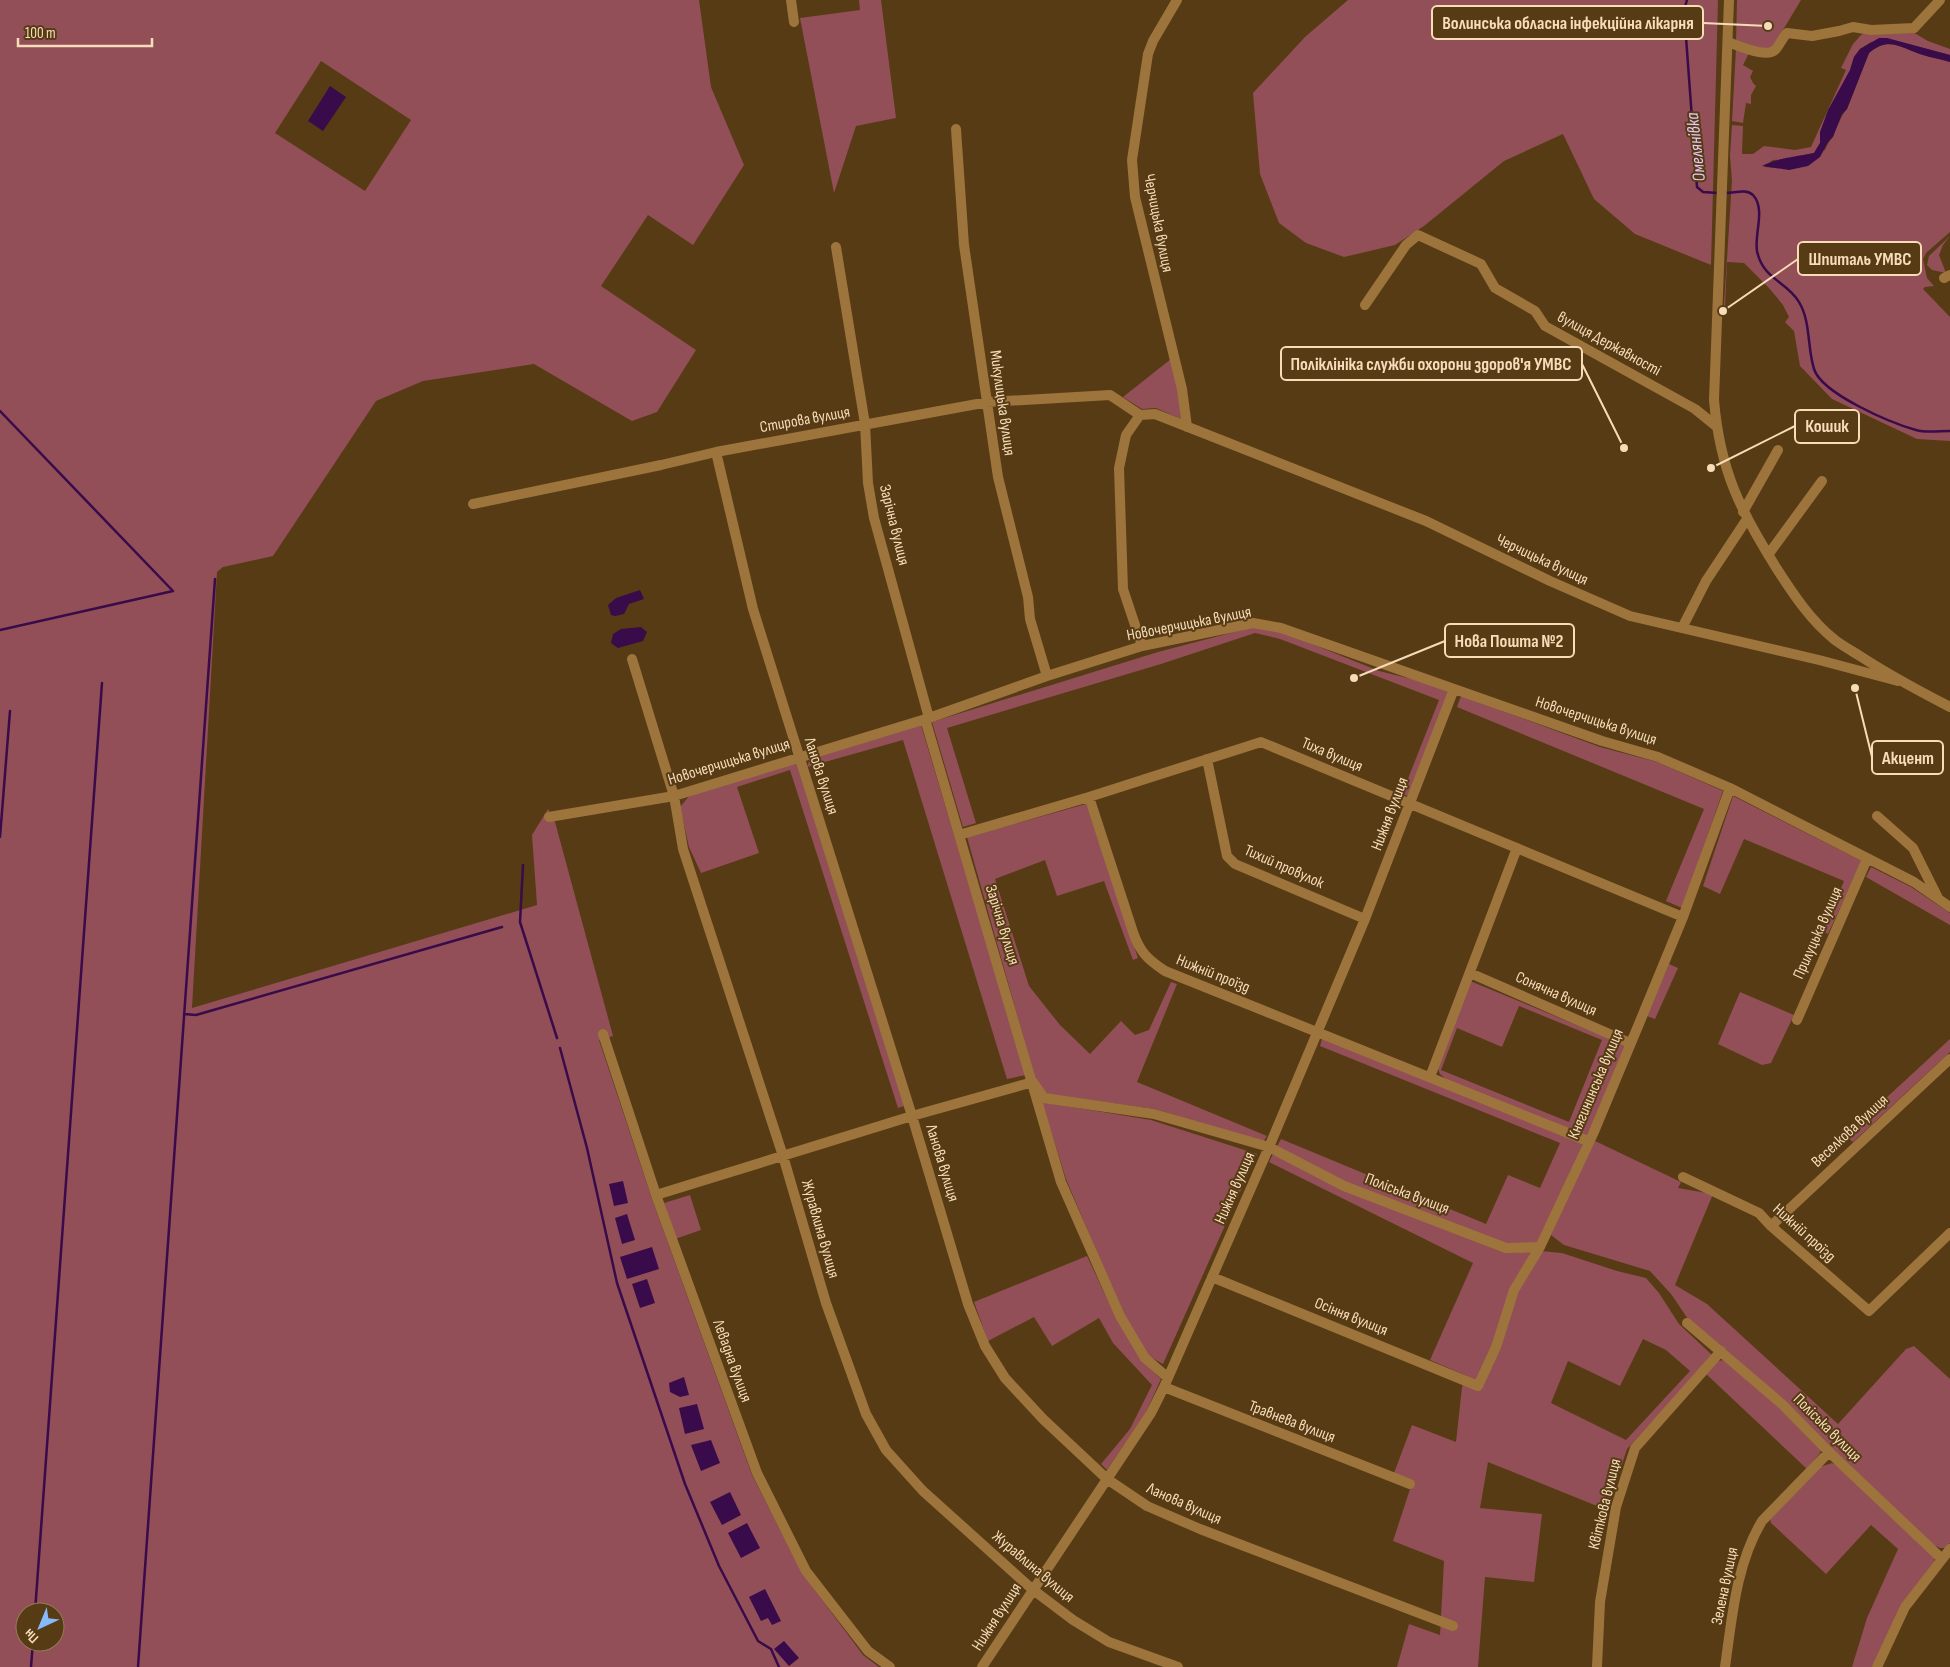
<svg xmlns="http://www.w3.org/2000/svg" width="1950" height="1667" font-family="'Sofia Sans Condensed',sans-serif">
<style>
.green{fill:#924f57;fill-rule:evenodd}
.water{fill:#390b4b}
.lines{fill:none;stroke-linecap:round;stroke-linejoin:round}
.stream{stroke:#390b4b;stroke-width:2.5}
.minor{stroke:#9d743b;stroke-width:10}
.labels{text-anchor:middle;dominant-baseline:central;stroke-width:4;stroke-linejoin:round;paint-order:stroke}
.street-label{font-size:16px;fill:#f7dcb9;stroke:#563b15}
.water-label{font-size:18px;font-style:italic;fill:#e3c6f3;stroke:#563b15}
.leader{fill:none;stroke:#f7dcb9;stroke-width:2}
.callout-dot{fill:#f7dcb9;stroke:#563b15;stroke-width:2}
.callout{fill:#563b15;stroke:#f7dcb9;stroke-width:2}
.callout-label{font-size:18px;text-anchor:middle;font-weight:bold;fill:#f7dcb9}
</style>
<rect width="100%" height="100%" fill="#563b15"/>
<path class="green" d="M0,0h699l12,87 33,78 -51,80 -45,-30 -47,71 95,64 -39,62 -25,9 -98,-57 -111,17 -47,20 -103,155 -50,11 -6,5 -25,436 345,-103 -5,-70 16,-26 7,13 58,214 -14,4 52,156 101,279 50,98 61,82 16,12h-879zM321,61l90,59 -46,71 -90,-58zM25,1612h30v30h-30z
M859,0h22l15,118 -40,8 -22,67 -34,-175 60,-8z
M1348,0h370l-7,265 -76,-31 -41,-35 -31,-65 -59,27 -80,65 -29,19 -51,12 -38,-14 -27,-20 -19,-49 -7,-81 52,-56z
M1737,0h64l-30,50 -35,-7z
M1911,31l17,10 22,8v6l-50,-13h-29l-11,7 -6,8 -4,13 -30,62v11l-6,10 -28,6 -13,1 -9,7 14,1 47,-18c2,-6 6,-10 8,-15 5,-9 7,-18 14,-26l22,-56c20,-17 31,-6 51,1 9,3 20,5 30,8v170l-24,21 -3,6 4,19 7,8 -9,1 -2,2 27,28v124l-33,-2 -85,-40 -32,-33 -6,-35 -9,-9 4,-5 -6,-12 -14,-17 -25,-25 -17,-1 -2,46 -1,-3 8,-124 -2,-25 2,-31 11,1 -1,28h11l11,-8 31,4 16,-3 35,-77 -5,-2 12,-24 8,-9 4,-2z
M1736,49l13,4 -6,12 10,6 -3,6 3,6 3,3 -5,9v9l-5,-1 -3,20 -11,-2z
M1950,236l-7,9 -4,10 7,18 -14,-3 -5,-5 2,-9z
M1171,359l7,31 3,29 -25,-11 -14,1 -19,-12z
M1253,627l29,5 97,39 37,9 32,12 -40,104 -6,-2 37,-94 -159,-61 -25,-6 -94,31 -214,64 29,95 -13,4 -31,-105 226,-70z
M1461,696l139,51 57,15 66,29 -41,117 -16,-7 38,-92 -247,-102z
M921,725l105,350 -19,4 -104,-339 -96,27 3,-8z
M796,762l108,344 -6,2 -108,-338 -53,17 22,66 -58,20 -12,-26 -9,-40 10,-12z
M1733,796l129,65 -34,73 -5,-3 21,-50 -100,-42 -24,55 -17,-8z
M1086,804l52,154 -5,2 -29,-79 -47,15 -12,-36 -50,19 34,107 31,39 30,29 31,-33 14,14 14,-5 22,-48 6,2 -40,98 130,54 -4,6 -108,-33 -109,-15 -11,-16 -68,-241z
M1871,867l40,20 39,26v12l-84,-48z
M1669,964l9,4 -23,51 -8,-3z
M1470,981l155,64 -38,92 -139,-56 -8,-7 -3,-8zM1519,1006l83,34 -33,82 -128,-52 16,-42 45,19z
M1740,992l54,23 -23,48 -9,2 -44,-21z
M1322,1039l262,103 -46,102 -32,1 -161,-63 -68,-36 4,-7 205,85 22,-49 32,13 20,-45 -240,-97z
M1950,1039v13l-97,90 -8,-6z
M1042,1102l109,18 106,34 -94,210 -16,-9 -24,-41 -57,-135z
M1593,1140l88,42 -3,6 35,6 -38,91 32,19 131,120 68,-75 8,-3 36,33v164l-4,5h-6l-8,-4 -242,-222 -19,-28 -21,-23 -86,-26 -13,-10z
M1273,1154l232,98 35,-1 22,2 55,18 29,7 13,15 20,31 34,32 -86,93 -20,61 -119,-48 -8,46 62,6 -8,68 -49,-5 -7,90h-81l12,-43 31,11 4,-74 -51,-20 20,-61 -19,-7 18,-48 44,17 6,-55 5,-11 -37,-16 43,-97 -204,-101zM1643,1339l23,11 24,21 -64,69 -75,-37 17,-42 52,25z
M690,1195l11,35 -26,9 -11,-36z
M1087,1256l29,62 26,43 19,18 -15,33 -39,58 -6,-6 29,-35 22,-44 -39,-42 -14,-25 -47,28 -18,-29 -46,24 -14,-39z
M1724,1360l54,45 43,45 -1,3 -13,16 -102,-96 13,-12z
M1832,1463l7,3 96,91 -1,5 -33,43 -29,62h-20l15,-49 31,-69 -27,-24 -45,49 -55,-51 -1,-5 50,-51z"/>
<path class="water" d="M1879,38h8l63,17v7c-9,-3 -18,-4 -27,-7 -20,-6 -34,-20 -54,-2l-22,56 -5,5 -9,23 -5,5 -8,15 -12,9 -19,4 -27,-4c11,-7 37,-10 52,-13l6,-10v-11l8,-22 22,-40 4,-13 6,-8z
M330,86l16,11 -23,34 -15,-10z
M640,590l4,9 -15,5 -5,10 -9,2 -4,-1 -3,-10 8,-7z
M641,627l6,5 -4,9 -25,7 -7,-5 2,-9 8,-5z
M623,1181l5,22 -14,3 -5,-22z
M627,1214l8,26 -13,4 -7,-26z
M652,1247l7,22 -32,10 -7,-22z
M647,1279l8,24 -15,5 -8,-24z
M684,1377l5,18 -9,2 -10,-5 -1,-9z
M697,1404l7,25 -19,5 -6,-26z
M711,1440l9,23 -19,8 -10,-26z
M730,1492l11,23 -19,10 -12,-23z
M747,1523l13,25 -19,10 -13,-25z
M765,1589l16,32 -9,4 -4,-7 -7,3 -12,-24z
M784,1641l15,17 -10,8 -15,-17z"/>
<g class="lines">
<path class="stream" d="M1687,0l-3,10 13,177 6,5 15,1
M1724,193c9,1 21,-5 29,2 13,14 1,39 4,56 6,29 30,30 42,51 12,20 8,45 15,67 8,25 77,54 102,61 10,3 23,1 34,1
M0,411l173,180 -173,39
M0,837l10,-126
M523,865l-3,57 37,116
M184,1014l12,1 306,-88
M560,1048l27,100 30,135 68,201 34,82 39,75 13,8 8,18
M35,1612l67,-929
M31,1667l2,-25
M138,1667l77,-1088"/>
<path class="minor" d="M791,0l3,22
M1177,0l-24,41 -5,13 -16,106 3,37 47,192 5,38
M1729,0l-15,400c6,71 26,110 63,169 16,25 34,52 58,71 8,6 17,11 25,16 29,19 59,35 90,51
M1728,42c10,4 38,16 47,8 5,-5 7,-12 12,-17l25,3 27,-5 14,-4 18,3 43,-2 26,-28
M956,129l8,116 34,232 30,120 2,22 17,57
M836,247l29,177 3,59 6,35 55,200
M1944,278l6,-3
M1365,305l41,-60 12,-10 63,29 14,24 40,23 10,15 150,83 21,17
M716,452l37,157 159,507 56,188 17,42 20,32 38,41 64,60 40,27 53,23 253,97
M473,504l188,-39 55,-13 272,-50 122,-7 30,20
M1743,512l35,-62
M1768,555l54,-74
M1682,628l24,-47 41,-62
M1142,646l-19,-57 -4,-121 7,-33 14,-20 15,-1 271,107 124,60 80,35 189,44 79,21
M632,659l42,137 9,53 100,307 43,147 40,111 20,36 37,41 109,98 41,31 36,22 69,25
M925,719l136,463 59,134 25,42 22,19
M1207,759l20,97 8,8 130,55
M1089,797l44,135c7,20 14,27 32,39l423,170
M1877,816l36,32 25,50
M549,817l125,-21 255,-78 118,-42 95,-30 111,-23 28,5 321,113 56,16 72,31 184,94 36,25
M959,835l130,-38 172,-55 422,175
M1470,973l160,70
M1797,1020l70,-161
M603,1034l53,161 101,278 49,98 62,80 22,16
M1430,1077l87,-229
M1683,1177l76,36 12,13 98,85 81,-78
M656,1195l256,-79 121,-34 11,16 110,16 115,33 75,39 162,62 34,-1
M1771,1226l179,-167
M1212,1277l266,109 18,-39 18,-57 26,-43 53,-113 48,-115 42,-102 47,-129
M1687,1323l96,82 46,47 113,107
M1164,1387l246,97
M982,1667l169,-254 13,-26 105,-240 96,-228 89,-230
M1597,1667l3,-65 16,-95 19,-59 86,-97
M1725,1667c7,-49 11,-103 37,-146l67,-69
M1877,1667l28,-60 45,-58"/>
</g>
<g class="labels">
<g class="street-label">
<text transform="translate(1158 223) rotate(79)">Черчицька вулиця</text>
<text transform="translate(1609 344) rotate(29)">вулиця Державності</text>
<text transform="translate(1002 403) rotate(82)">Микулицька вулиця</text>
<text transform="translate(805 420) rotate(-10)">Стирова вулиця</text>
<text transform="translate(894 525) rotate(76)">Зарічна вулиця</text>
<text transform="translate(1542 560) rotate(25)">Черчицька вулиця</text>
<text transform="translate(1189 624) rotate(-11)">Новочерчицька вулиця</text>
<text transform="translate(1596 721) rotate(18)">Новочерчицька вулиця</text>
<text transform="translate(1332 755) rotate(23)">Тиха вулиця</text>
<text transform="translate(729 762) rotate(-17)">Новочерчицька вулиця</text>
<text transform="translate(821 776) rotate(72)">Ланова вулиця</text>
<text transform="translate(1390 814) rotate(-69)">Нижня вулиця</text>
<text transform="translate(1284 867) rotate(24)">Тихий провулок</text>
<text transform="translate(1002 925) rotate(73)">Зарічна вулиця</text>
<text transform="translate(1818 933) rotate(-66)">Прилуцька вулиця</text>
<text transform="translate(1213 974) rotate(22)">Нижній проїзд</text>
<text transform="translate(1556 994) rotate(24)">Сонячна вулиця</text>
<text transform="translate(1596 1084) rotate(-67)">Княгининська вулиця</text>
<text transform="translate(1850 1131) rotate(-43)">Веселкова вулиця</text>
<text transform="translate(942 1163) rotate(73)">Ланова вулиця</text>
<text transform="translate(1235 1188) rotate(-66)">Нижня вулиця</text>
<text transform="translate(1407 1194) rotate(21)">Поліська вулиця</text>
<text transform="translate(820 1229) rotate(74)">Журавлина вулиця</text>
<text transform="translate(1804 1233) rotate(42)">Нижній проїзд</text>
<text transform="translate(1351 1317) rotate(22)">Осіння вулиця</text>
<text transform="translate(732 1361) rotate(70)">Левадна вулиця</text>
<text transform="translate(1292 1422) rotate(21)">Травнева вулиця</text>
<text transform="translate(1827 1428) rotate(45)">Поліська вулиця</text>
<text transform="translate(1184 1504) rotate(24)">Ланова вулиця</text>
<text transform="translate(1605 1504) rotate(-76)">Квіткова вулиця</text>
<text transform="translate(1033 1567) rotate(40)">Журавлина вулиця</text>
<text transform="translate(1725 1586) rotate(-78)">Зелена вулиця</text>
<text transform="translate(997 1617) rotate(-57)">Нижня вулиця</text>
</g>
<g class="water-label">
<text transform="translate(1696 147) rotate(-96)">Омелянівка</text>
</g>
</g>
<path class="leader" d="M1768 26L1703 23M1723 311L1798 259M1624 448L1582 364M1711 468L1795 426M1354 678L1445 641M1855 688L1872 757"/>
<g class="callout-dot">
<circle cx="1768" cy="26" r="5"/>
<circle cx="1723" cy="311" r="5"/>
<circle cx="1624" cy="448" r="5"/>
<circle cx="1711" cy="468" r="5"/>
<circle cx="1354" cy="678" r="5"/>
<circle cx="1855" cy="688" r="5"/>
</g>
<g class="callout">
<rect x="1432" y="6" width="271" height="33" rx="5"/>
<rect x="1798" y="242" width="123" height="33" rx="5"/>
<rect x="1281" y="347" width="301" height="33" rx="5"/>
<rect x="1795" y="410" width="64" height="33" rx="5"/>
<rect x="1445" y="624" width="129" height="33" rx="5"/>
<rect x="1872" y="741" width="71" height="33" rx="5"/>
</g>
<g class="callout-label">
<text x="1568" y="29">Волинська обласна інфекційна лікарня</text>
<text x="1860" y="265">Шпиталь УМВС</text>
<text x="1431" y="370">Поліклініка служби охорони здоров'я УМВС</text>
<text x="1827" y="432">Кошик</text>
<text x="1509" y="647">Нова Пошта №2</text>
<text x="1908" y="764">Акцент</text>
</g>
<g transform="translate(40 1627) rotate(224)"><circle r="24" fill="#563b15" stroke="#967b57"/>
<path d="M0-4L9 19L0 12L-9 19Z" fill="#86bbfb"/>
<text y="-8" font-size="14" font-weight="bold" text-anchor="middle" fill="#f7dcb9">Пн</text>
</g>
<path d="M18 38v8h134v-8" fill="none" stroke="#f7dcb9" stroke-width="2.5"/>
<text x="25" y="38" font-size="15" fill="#f7dcb9" stroke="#563b15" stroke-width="4" paint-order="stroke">100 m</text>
</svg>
